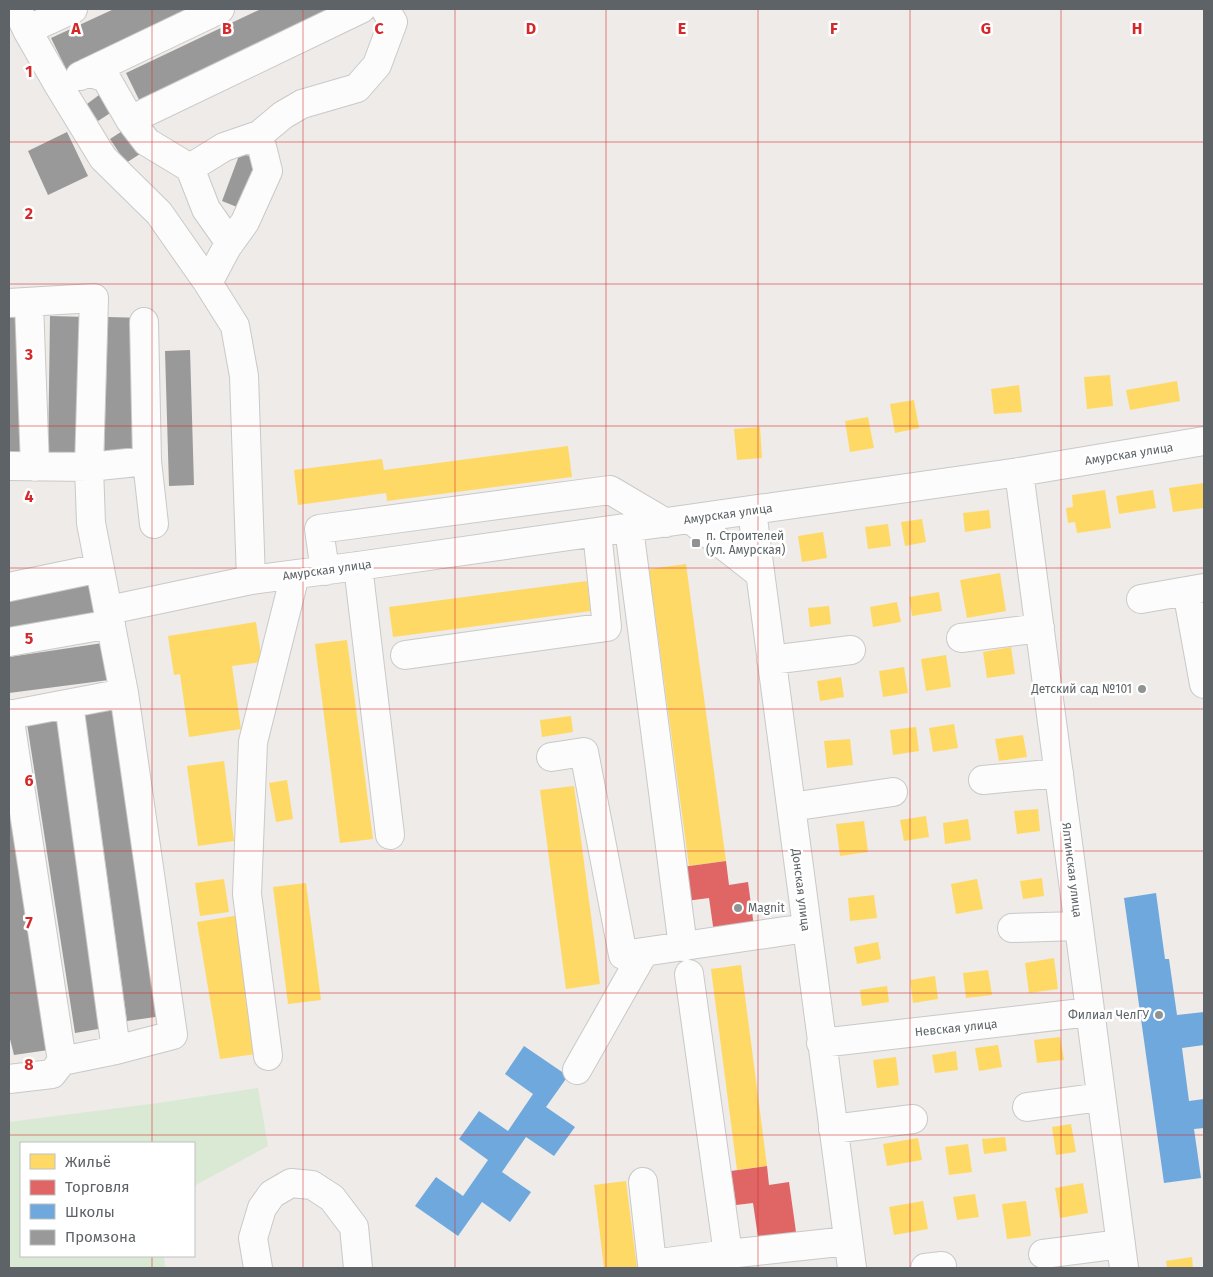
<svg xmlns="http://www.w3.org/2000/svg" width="1213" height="1277" font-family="'Fira Sans',sans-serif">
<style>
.green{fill:#dae9d4}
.homes{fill:#ffd966}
.shops{fill:#e06666}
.schools{fill:#6fa8dc}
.industry{fill:#999}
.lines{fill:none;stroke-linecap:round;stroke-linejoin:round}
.minor-casing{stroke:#c9c9c8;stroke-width:30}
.minor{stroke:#fcfcfc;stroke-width:28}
.grid{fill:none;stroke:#d62828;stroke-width:1;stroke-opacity:0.55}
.poi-dot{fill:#909394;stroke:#fff;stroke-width:2}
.labels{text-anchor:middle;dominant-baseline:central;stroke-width:5;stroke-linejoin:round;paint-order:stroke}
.street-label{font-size:12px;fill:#5d6366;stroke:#fff}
.poi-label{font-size:12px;fill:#5d6366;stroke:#fff;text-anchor:start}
.grid-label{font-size:16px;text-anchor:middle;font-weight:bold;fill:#d62828;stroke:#fff;stroke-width:5;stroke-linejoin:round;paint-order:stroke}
</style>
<rect width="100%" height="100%" fill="#eeebe8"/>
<path class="green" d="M258,1088l10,58 -74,40v-43h-173v113h143l1,12h-156v-146l149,-19z"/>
<path class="homes" d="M1110,375l3,31 -26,3 -3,-32z
M1177,381l3,20 -50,9 -4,-20z
M1019,385l3,27 -28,2 -3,-25z
M914,400l5,28 -24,5 -5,-29z
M868,417l6,31 -24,4 -5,-31z
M760,427l2,31 -25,2 -3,-31z
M568,446l4,31 -185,24 -1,-8 -88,12 -4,-35 88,-11 2,11z
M1204,483v25l-31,4 -4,-24z
M1105,490l6,38 -34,5 -2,-11 -7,1 -2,-15 7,-1 -1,-12z
M1153,490l3,18 -37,6 -3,-18z
M989,510l2,18 -26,4 -2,-19z
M922,519l4,23 -21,4 -4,-24z
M888,524l3,22 -23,3 -3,-22z
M823,532l4,26 -25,4 -4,-26z
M686,564l40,297 -37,5 -40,-297z
M1000,573l6,38 -39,7 -7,-38z
M587,581l4,30 -198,26 -4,-30z
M939,592l3,19 -30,5 -3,-19z
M897,602l4,20 -28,5 -3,-20z
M829,606l2,18 -21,3 -2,-19z
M256,622l6,40 -30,4 9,63 -52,8 -9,-63 -6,1 -6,-39z
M347,640l26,199 -33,4 -25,-199z
M1011,647l4,27 -28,4 -4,-26z
M946,655l5,32 -25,4 -5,-32z
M904,667l4,26 -25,4 -4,-26z
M841,677l3,20 -24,4 -3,-20z
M571,716l2,16 -31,5 -2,-17z
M954,724l4,24 -25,4 -4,-24z
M916,727l3,24 -26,4 -3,-25z
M1023,735l4,22 -28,4 -4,-22z
M850,739l3,26 -26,3 -3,-27z
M224,761l10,80 -36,5 -11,-80z
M287,780l6,39 -17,3 -7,-39z
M574,786l26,198 -34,5 -26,-199z
M1038,809l2,22 -23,3 -3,-23z
M926,816l3,21 -25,4 -4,-21z
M968,819l3,21 -26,4 -2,-21z
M864,821l4,31 -28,4 -4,-32z
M1042,878l2,18 -21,3 -3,-18z
M224,879l5,33 -29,4 -5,-33z
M977,879l6,30 -27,5 -5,-30z
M306,883l15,117 -33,4 -15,-117z
M874,895l3,23 -27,3 -2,-23z
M240,915l23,138 -43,6 -23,-137z
M878,942l3,17 -24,5 -3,-17z
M1054,958l4,31 -29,4 -4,-30z
M741,965l26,201 -30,4 -26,-201z
M988,970l4,25 -26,3 -3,-25z
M935,976l3,23 -25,4 -3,-23z
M887,986l2,16 -27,4 -2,-16z
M1060,1037l4,23 -27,3 -3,-23z
M998,1045l4,22 -23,4 -4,-23z
M956,1051l2,19 -23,3 -3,-18z
M896,1057l3,28 -22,3 -4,-28z
M1071,1124l5,28 -20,3 -4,-28z
M1005,1137l2,14 -23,3 -2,-15z
M918,1138l4,22 -35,6 -4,-22z
M968,1144l4,28 -23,3 -4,-28z
M626,1181l11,87h-33l-10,-83z
M1083,1183l5,30 -28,5 -5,-30z
M975,1194l4,23 -22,3 -4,-23z
M923,1201l5,28 -34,6 -5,-28z
M1026,1201l5,35 -24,3 -5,-35z
M1192,1257l1,11h-26l-1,-7z"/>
<path class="shops" d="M726,861l3,24 19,-3 6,45 -40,6 -5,-35 -23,3 -4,-34z
M767,1166l2,19 20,-3 7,50 -38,5 -5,-34 -17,2 -5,-34z"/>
<path class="schools" d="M1156,893l9,66h4l8,56 27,-3v33l-22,3 7,53 15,-2v29l-10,1 7,49 -37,5 -40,-285z
M524,1046l44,30 -22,31 29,20 -21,29 -28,-19 -24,35 29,20 -21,30 -28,-20 -24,34 -43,-30 21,-29 27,19 25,-36 -29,-21 20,-28 29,20 25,-37 -28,-20z"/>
<path class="industry" d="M114,9h95l-140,66 -18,-37z
M261,9h94l-211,101 -18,-37z
M103,92l12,18 -17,11 -11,-17z
M127,128l16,24 -17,11 -16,-24z
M67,132l21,44 -40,19 -20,-44z
M240,153l20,7 -18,49 -20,-8z
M9,316h18l1,142h-19z
M50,316l38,1 -2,141h-38z
M108,317l36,1 -4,141 -36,-1z
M190,350l4,135 -25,1 -4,-135z
M95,581l6,41 -92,14v-42z
M103,643l6,37 -100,13v-36z
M118,702l44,314 -35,5 -43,-314z
M62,712l48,315 -35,6 -49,-316z
M9,751l46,298 -41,6 -5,-20z"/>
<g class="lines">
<defs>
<path id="minor" d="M17,9l10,21 32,56 44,72 56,55 49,70 27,43 9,50 7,204
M27,30l46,-21
M88,72l18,6 24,42 17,22 43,26 16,41 24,34
M80,76l140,-67
M130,120l231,-111
M190,168l34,-21 35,-12 24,-20 19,-11 55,-16 20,-23 16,-43 -8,-13
M208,283l19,-36 18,-25 23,-51 -9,-36
M9,303l85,-5 -5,169 2,56 33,170 49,342 -57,15 -54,11
M29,303l6,164
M144,322l3,139 7,63
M9,466l80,1 58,-6
M1019,472l105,796
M752,511l100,757
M690,519l70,55
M629,528l54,419
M358,566l32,269
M325,571l-6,-42 291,-39 56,33
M9,587l91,-19
M1187,591l17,93
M1141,599l63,-11
M109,610l142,-30 107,-14 661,-94 185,-31
M961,638l79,-10
M9,642l102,-18
M405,655l202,-28 -10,-95
M771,660l80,-10
M69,704l47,346
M9,715l115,-22
M551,757l33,-5 39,203 183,-27
M983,780l76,-7
M791,807l102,-15
M1012,928l67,-2
M689,974l39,280 120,-13
M821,1043l269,-31
M268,1056l-21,-162 6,-152 42,-167
M577,1070l67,-118
M9,1079l43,-5 10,-13 -53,-347
M1027,1107l74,-10
M833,1129l80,-10
M643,1182l9,82
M1043,1254l78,-10
M258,1268l-5,-30 9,-30 10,-14 19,-11 21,2 20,13 22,29 4,41
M653,1268l-1,-4 76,-10
M925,1268l17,-2"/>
</defs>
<use href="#minor" class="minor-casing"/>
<use href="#minor" class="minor"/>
</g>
<path class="grid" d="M152,9v1134M303,9v1259M455,9v1259M606,9v1259M758,9v1259M910,9v1259M1061,9v1259M9,142h1195M9,284h1195M9,426h1195M9,568h1195M9,709h1195M9,851h1195M9,993h1195M9,1135h1195M152,1256v12"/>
<g class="poi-dot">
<rect x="691" y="538" width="10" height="10" rx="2.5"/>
<circle cx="1142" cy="689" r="5"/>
<circle cx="738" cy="908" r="5"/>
<circle cx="1159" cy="1015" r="5"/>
</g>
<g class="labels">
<g class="street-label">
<text transform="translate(1129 454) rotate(-9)">Амурская улица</text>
<text transform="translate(728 514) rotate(-8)">Амурская улица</text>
<text transform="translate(327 570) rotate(-8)">Амурская улица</text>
<text transform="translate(1072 870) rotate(83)">Ялтинская улица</text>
<text transform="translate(801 890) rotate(83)">Донская улица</text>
<text transform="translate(956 1028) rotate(-6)">Невская улица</text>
</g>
<g class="poi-label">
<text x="706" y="536">п. Строителей<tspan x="706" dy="14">(ул. Амурская)</tspan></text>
<text x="1132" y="689" text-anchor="end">Детский сад №101</text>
<text x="748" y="908">Magnit</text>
<text x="1149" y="1015" text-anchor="end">Филиал ЧелГУ</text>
</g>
</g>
<g class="grid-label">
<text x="76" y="34">A</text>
<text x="227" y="34">B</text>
<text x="379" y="34">C</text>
<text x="531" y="34">D</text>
<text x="682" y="34">E</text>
<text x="834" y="34">F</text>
<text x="986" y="34">G</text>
<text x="1137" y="34">H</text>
<text x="29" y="77">1</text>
<text x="29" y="219">2</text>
<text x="29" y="360">3</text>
<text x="29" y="502">4</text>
<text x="29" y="644">5</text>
<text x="29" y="786">6</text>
<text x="29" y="928">7</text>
<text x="29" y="1070">8</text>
</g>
<rect width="1213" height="1277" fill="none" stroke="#5d6366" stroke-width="20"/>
<rect x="20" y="1142" width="175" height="115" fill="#ffffff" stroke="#bec1c2"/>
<rect x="30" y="1154" width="25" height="15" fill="#ffd966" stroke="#bec1c2"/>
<text x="65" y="1167" font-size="15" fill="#5d6366">Жильё</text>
<rect x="30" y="1180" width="25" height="15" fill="#e06666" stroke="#bec1c2"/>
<text x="65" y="1192" font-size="15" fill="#5d6366">Торговля</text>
<rect x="30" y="1204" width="25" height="15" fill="#6fa8dc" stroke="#bec1c2"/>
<text x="65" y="1217" font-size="15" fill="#5d6366">Школы</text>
<rect x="30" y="1230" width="25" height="15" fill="#999999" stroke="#bec1c2"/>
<text x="65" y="1242" font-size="15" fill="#5d6366">Промзона</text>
</svg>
